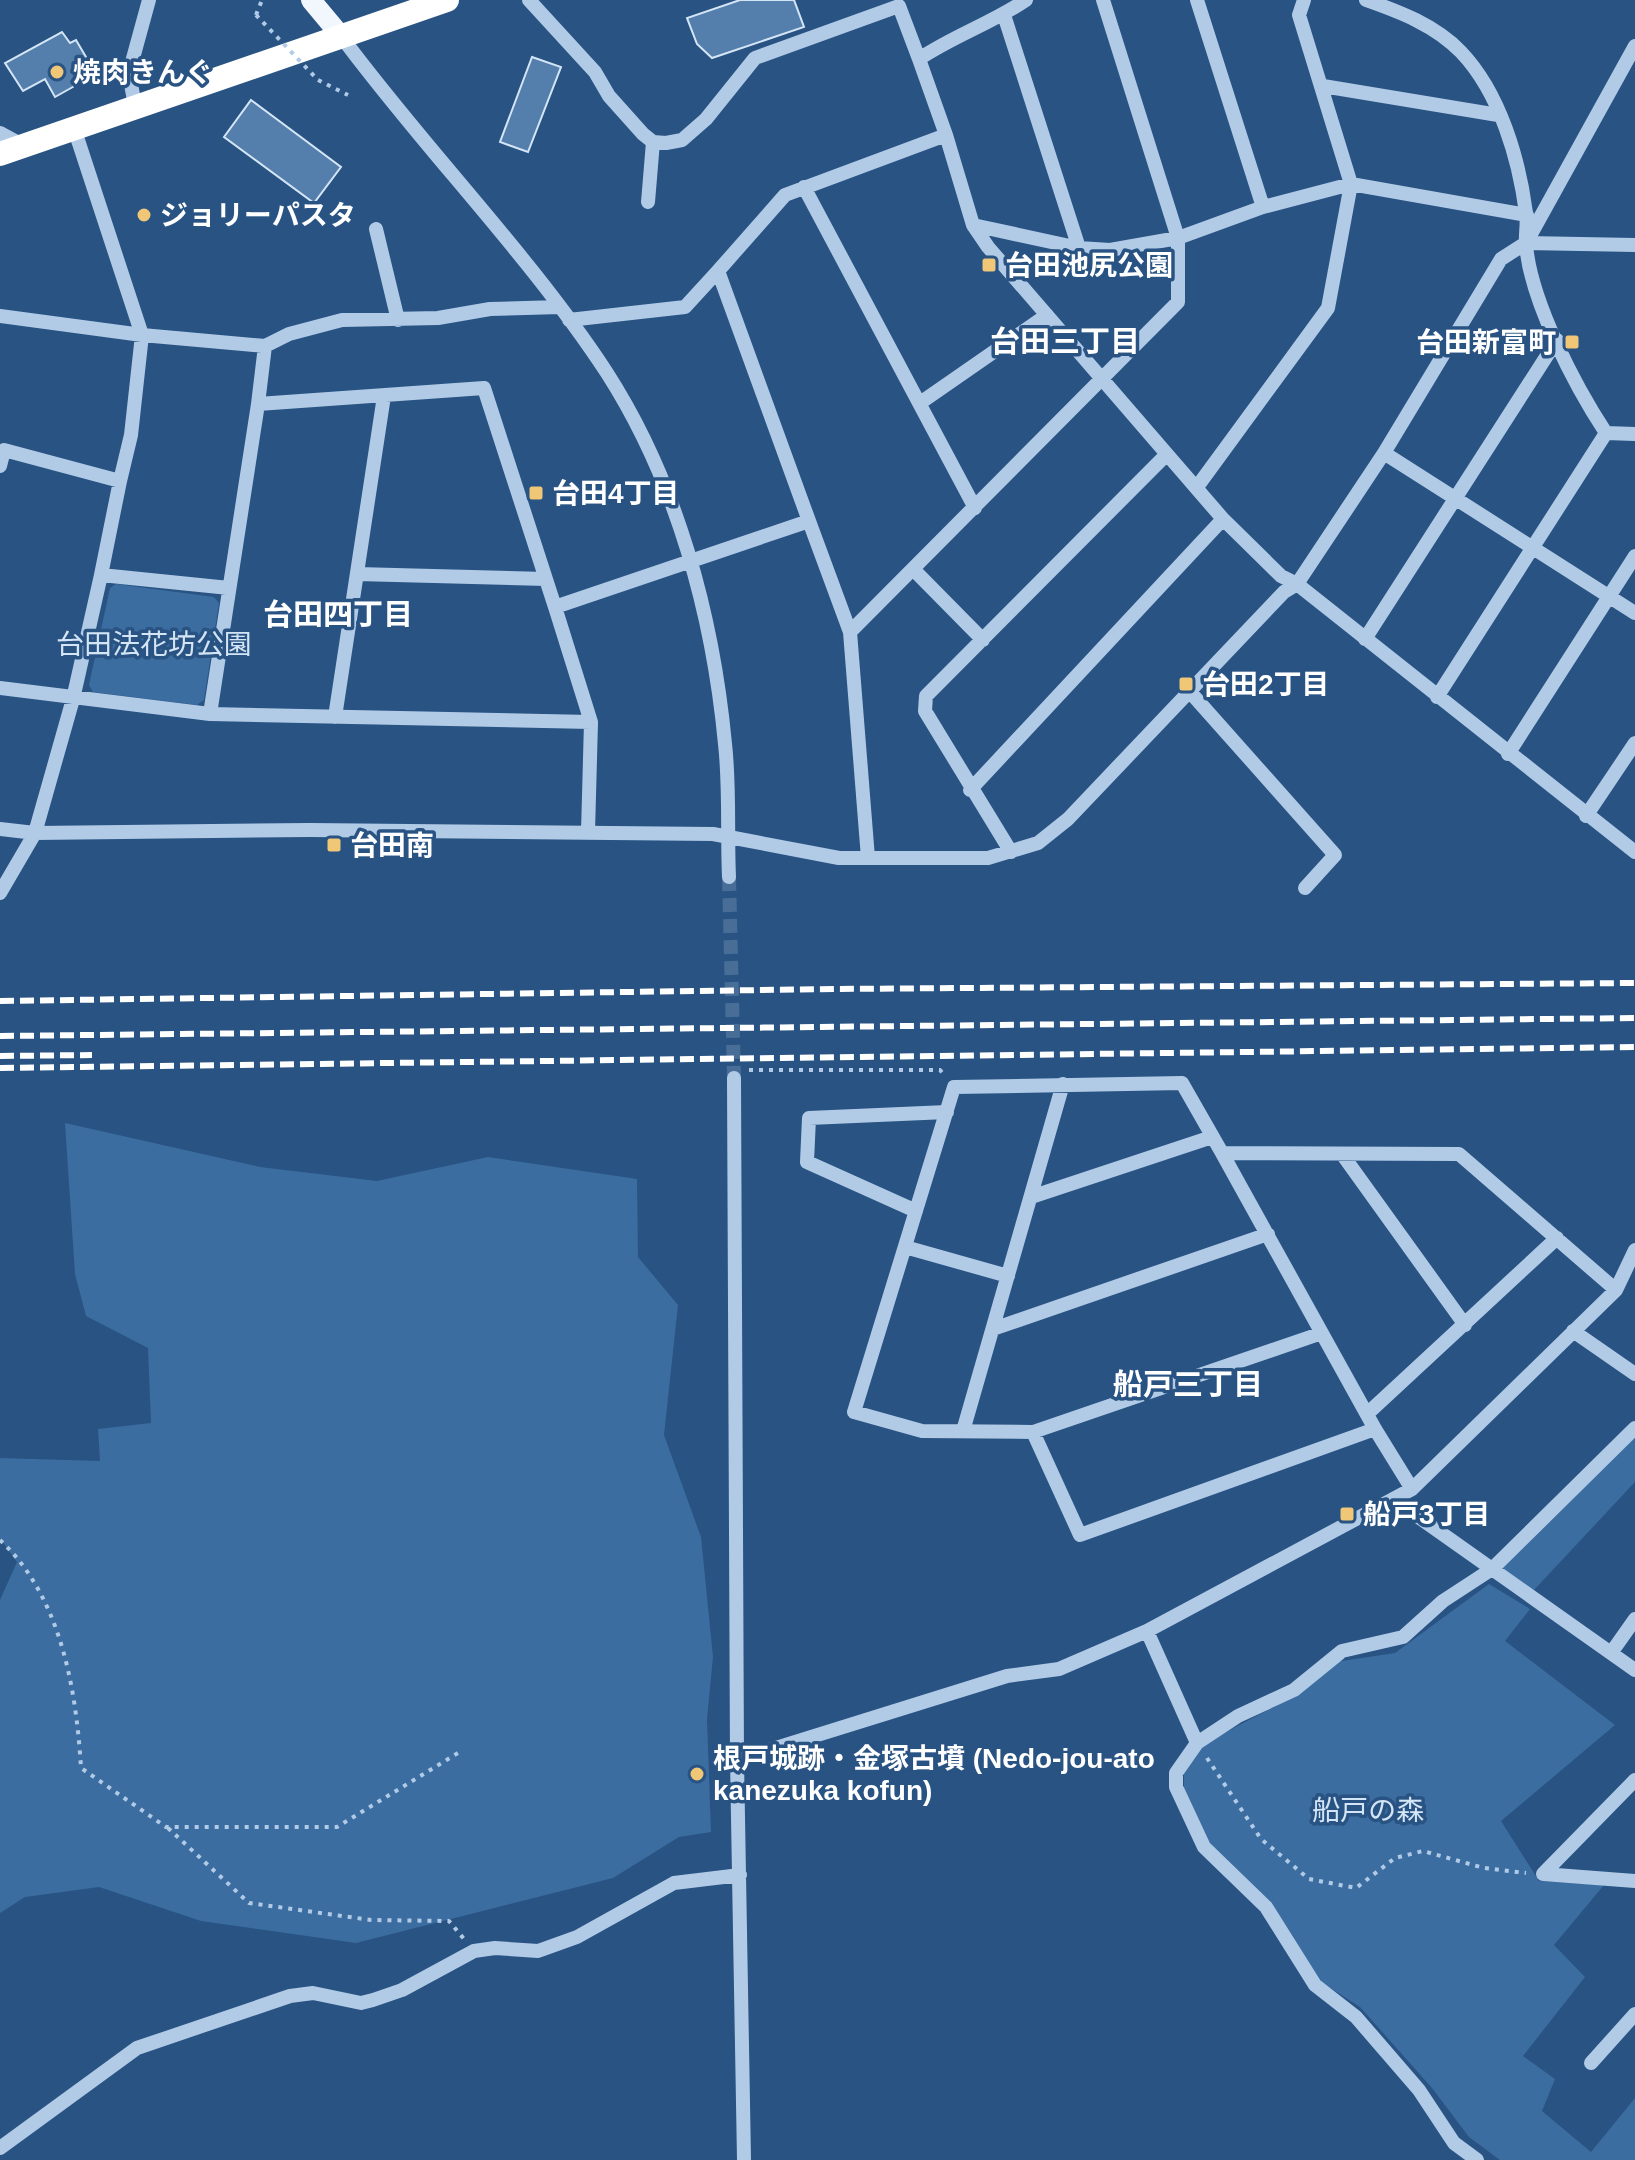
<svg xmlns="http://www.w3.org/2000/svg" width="1635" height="2160" font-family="Helvetica,'Noto Sans JP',sans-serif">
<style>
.green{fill:#3c6da0}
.building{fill:#547fac;stroke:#d4e5f6;stroke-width:2}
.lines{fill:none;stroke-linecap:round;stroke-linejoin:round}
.minor-tunnel{stroke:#486d96;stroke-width:14;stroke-dasharray:14 7;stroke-linecap:butt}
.path{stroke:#b1cbe7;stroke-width:4;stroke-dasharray:4 6;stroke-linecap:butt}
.minor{stroke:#b1cbe7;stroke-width:14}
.major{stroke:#f2f7fd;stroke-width:20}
.highway{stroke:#fff;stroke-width:24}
.rail{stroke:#fff;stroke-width:6;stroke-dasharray:14 6;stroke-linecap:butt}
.path-bridge{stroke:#b1cbe7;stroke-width:4;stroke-dasharray:4 6;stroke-linecap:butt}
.poi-dot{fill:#efc777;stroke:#285383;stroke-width:3}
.labels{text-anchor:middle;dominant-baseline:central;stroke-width:7;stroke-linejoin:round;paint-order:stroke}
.poi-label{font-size:28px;font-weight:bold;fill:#fff;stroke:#285383;text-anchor:start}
.park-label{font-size:28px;fill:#d4e5f6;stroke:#285383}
.neighbourhood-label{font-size:30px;font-weight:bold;fill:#fff;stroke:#285383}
</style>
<rect width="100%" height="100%" fill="#285383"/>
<path class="green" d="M116,584l98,13 5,6 -15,97 -7,5 -104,-13 -4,-7 21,-97z
M65,1123l195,44 117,14 111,-24 149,22 1,78 40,48 -14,130 37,102 12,120 -6,62 4,113 -32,5 -66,41 -257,65 -155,-22 -102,-34 -74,10 -25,16v-313l17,-38 -17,-24v-80l100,3 -2,-32 53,-6 -3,-75 -62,-32 -11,-42z
M1635,1435v47l-101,108 -34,-22z
M1489,1584l41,25 -25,32 110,84 -114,96 38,60 65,4 -50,60 31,32 -62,79 32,23 -13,32 49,41 44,-54v62h-135l-31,-23 -37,-49 -72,-81 -42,-27 -109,-136 -25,-51v-21l17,-27 100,-52 34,-31 60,-9z"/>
<path class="building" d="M740,0h54l10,27 -92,31 -15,-14 -10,-26z
M62,32l8,11 6,-3 20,34 -41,23 -10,-18 -22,12 -18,-28z
M532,57l29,10 -33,85 -28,-10z
M251,100l90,67 -27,36 -90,-66z"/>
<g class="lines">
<path class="minor-tunnel" d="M729,877l5,201"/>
<path class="path" d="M256,15l6,-15
M318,80l30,15
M749,1070h191l5,6
M0,1540c61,57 76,148 81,228l85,59h171l121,-74
M1207,1758l54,81 48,40 47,9 39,-30 28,-7 61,17 42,5
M168,1828l81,75 122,17 78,1 15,18"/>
<path class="minor" d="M529,0l66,72 14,24 34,38 10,8 13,1 16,-3 24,-21 49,-61 144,-52 20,53c34,-23 73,-36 107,-59
M1197,0l66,207
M1366,0c34,12 69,25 95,52 39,41 58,107 65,161 2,10 -1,21 0,31 4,56 49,142 80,189l29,1
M1004,15l75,233
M341,36c85,115 188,218 266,337 70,109 106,243 118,371 5,44 2,89 4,133
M919,59l27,76
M1323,86l175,29
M135,106l-6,-33 20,-73
M74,128l68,207 -11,100 -11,46
M0,133l24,13
M804,187l171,321
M648,202l5,-60
M973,225l15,22 235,272 58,57 16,8 87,-131 117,-194 25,-16 109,-197
M376,229l22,91
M1526,243l109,2
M0,316l142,19 123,11 24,-12 53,-14 96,-2 52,-9 70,-2
M569,320l116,-13 33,-36
M920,403l127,-88
M258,404l7,-58
M1384,453l251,160
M0,466l4,-16 116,31 -19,94 128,13
M1197,487l131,-179 23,-124 -52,-169 5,-15
M809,521l41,111 18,226
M914,570l69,70
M357,574l189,5
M555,607l36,115 -3,110
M850,632l328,-330v-64l-75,-238
M1365,639l192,-299
M0,688l210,26 381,8
M1191,693l144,162 -30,33
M1437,697l169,-264
M210,714l48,-310 226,-16 71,219 254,-86 -91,-250 67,-76 161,-60 27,90 106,23 31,2 68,-12 85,-31 88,-23 176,31
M335,717l49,-321
M1508,754l127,-198
M970,790l253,-271
M1586,816l49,-73
M0,829l35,4 275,-3 403,4 126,24h149l50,-15 30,-24 216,-227 13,-8 338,268
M1011,852l-86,-141 1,-15 240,-241
M0,893l35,-60 38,-134 28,-124
M734,1078l3,682 7,400
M1222,1153l153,276
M1342,1154l123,171
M1031,1197l181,-60
M916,1211l-109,-49 2,-44 138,-6
M905,1247l103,29
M993,1329l275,-95
M1573,1331l62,43
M1367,1414l190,-176
M963,1431l100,-347
M1033,1432l289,-99
M1412,1489l-37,-60 -295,106 -47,-103 -111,-1 -68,-19 100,-325 228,-4 40,70 237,1 157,136
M1393,1499l242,171
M1147,1631l50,112 -21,30v14l28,60 62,60 49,78 41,32 63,73 35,53 23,17
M1611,1653l24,-34
M1197,1743l41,-27 56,-26 48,-39 61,-14 40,-36 49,-32 143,-141
M737,1760l270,-84 52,-7 88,-38 265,-142 204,-199 19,-40
M1543,1874l92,-94
M1543,1874l92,7
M1591,2063l44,-49
M0,2148l137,-100 153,-52 23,-3 48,10 12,-3 29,-10 72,-39 21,-3 43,3 39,-14 97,-54 66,-8"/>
<path class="major" d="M311,0l30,36"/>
<path class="highway" d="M0,154l447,-154"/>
<path class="rail" d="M0,1001l834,-12 801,-6
M0,1036l1635,-18
M0,1056l92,-1
M0,1068l1635,-21"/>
<path class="path-bridge" d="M256,15l62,65"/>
</g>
<g class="poi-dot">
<circle cx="57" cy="72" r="8"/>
<circle cx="144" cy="215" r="8"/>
<rect x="981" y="257" width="16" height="16" rx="4"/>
<rect x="1564" y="334" width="16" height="16" rx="4"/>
<rect x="528" y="485" width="16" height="16" rx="4"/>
<rect x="1178" y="676" width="16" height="16" rx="4"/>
<rect x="326" y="837" width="16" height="16" rx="4"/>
<rect x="1339" y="1506" width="16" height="16" rx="4"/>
<circle cx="697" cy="1774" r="8"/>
</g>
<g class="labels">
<g class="poi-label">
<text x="73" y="72">焼肉きんぐ</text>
<text x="160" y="215">ジョリーパスタ</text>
<text x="1005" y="265">台田池尻公園</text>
<text x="1556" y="342" text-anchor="end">台田新富町</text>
<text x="552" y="493">台田4丁目</text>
<text x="1202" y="684">台田2丁目</text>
<text x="350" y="845">台田南</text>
<text x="1363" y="1514">船戸3丁目</text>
<text x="713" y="1758">根戸城跡・金塚古墳 (Nedo-jou-ato<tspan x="713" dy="32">kanezuka kofun)</tspan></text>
</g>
<g class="park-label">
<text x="154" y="644">台田法花坊公園</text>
<text x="1368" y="1810">船戸の森</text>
</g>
<g class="neighbourhood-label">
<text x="1065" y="341">台田三丁目</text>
<text x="338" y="614">台田四丁目</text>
<text x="1188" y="1384">船戸三丁目</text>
</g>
</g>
</svg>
